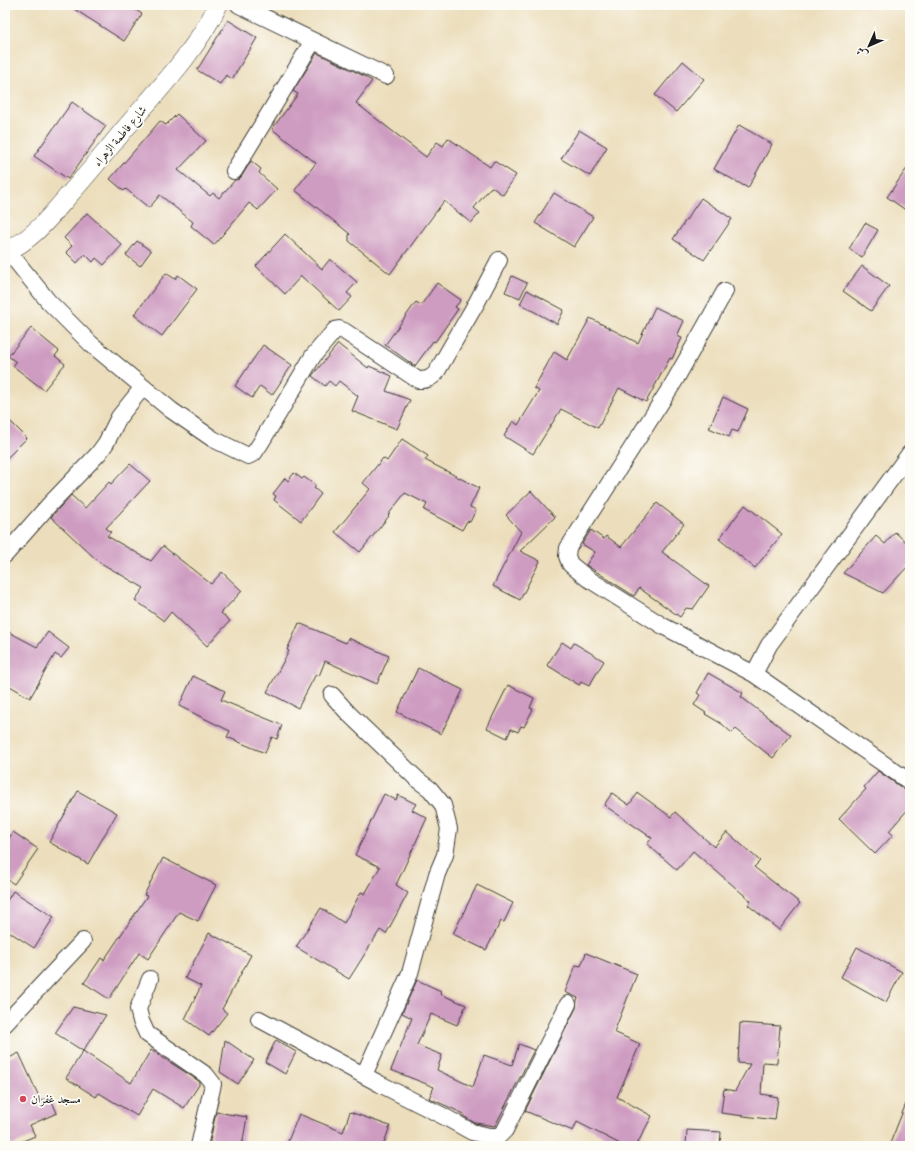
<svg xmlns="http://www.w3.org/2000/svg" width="915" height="1151" font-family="'IM FELL French Canon',Amiri,serif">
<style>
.building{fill:#ce9bc1}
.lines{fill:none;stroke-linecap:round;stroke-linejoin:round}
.minor-casing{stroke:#3b3934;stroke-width:18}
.tertiary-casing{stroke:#3b3934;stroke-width:20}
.minor{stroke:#fff;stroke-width:16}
.tertiary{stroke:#fff;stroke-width:19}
.poi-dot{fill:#d1495b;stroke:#fdfcf7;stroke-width:1.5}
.labels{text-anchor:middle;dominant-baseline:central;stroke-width:3.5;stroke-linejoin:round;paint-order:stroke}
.street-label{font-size:12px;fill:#1c1c1c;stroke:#fdfcf7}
.poi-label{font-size:12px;fill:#1c1c1c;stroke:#fdfcf7;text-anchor:start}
</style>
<rect width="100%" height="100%" fill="#fdfcf7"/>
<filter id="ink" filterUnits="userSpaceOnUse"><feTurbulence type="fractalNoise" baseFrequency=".025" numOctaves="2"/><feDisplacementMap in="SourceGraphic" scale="8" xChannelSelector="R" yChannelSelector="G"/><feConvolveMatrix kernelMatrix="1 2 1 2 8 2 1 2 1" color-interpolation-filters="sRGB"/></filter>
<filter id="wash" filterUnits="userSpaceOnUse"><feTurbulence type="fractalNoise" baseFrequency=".012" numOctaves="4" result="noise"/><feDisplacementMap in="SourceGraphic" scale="16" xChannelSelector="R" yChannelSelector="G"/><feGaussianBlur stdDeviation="0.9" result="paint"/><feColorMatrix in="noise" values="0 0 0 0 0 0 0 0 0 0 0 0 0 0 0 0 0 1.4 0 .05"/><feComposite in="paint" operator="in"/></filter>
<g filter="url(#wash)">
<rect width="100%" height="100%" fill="#ecdebc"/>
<g id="blocks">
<path class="building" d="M68,5h60l14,9 -18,27z
M228,20l29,18 -25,41 -6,-4 -6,9 -23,-14z
M317,53l45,22 10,6 -16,22 70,54 11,-15 6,4 5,-8 42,29 4,-6 22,14 -13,20 -11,-8 -2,1 -16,20 6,5 -9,10 -27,-22 -54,73 -41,-33v-6l1,-1 -55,-44 21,-27 -44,-34 26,-35 -5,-3z
M683,61l21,18 -28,33 -21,-17z
M72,102l34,24 -38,53 -34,-23z
M177,114l29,27 -28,29 32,26 3,-3 6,5 16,-18 4,-1 3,-3 9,-15 10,8 -2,4 18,16 -19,21 -9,-7 -35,42 -23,-19 2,-4 -33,-27 -11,13 -23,-19 -2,2 -14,-12 50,-58 6,4z
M739,125l33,19 -24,44 -34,-19z
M579,130l28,17 -17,29 -29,-17z
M910,164v49l-23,-16z
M554,193l39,24 -19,30 -39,-24z
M701,198l31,21 -28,41 -31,-21z
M87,213l35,32 -18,20 -8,-7 -3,4 -8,-8 -8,9 -11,-11 6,-6 -8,-8z
M865,223l13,7 -16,27 -13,-8z
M285,234l37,35 8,-10 27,23 -10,11 5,4 -13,14 -38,-35 -16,18 -29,-28z
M137,241l14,10 -11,15 -14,-11z
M862,266l27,20 -18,25 -28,-20z
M166,273l9,6 3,-4 19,14 -35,47 -28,-21z
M512,276l15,7 -7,15 -15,-6z
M437,283l24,17 -6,7 3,2 -23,33 -2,-1 -18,25 -30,-21 31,-43 5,3z
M527,290l37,20 -7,14 -37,-20z
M655,307l29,14 -7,15 5,2 -10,21 -2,-1 -24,44 -27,-14 -21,40 -37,-19 -28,45 -29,-18 9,-15 5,4 21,-34 -5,-3 20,-36 13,8 23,-42 48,25z
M31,328l28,23 -4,5 10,8 -21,26 -31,-24 3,-4 -8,-6z
M338,344l30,24 1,-2 23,10 -6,15 24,9 -13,29 -45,-18 6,-15 -19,-15 -4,5 -6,-5 -4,5 -13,-10z
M263,345l29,20 -20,30 -12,-9 -8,12 -17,-12z
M723,397l25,12 -10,23 -6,-2 -3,7 -20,-9z
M5,416l22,22 -22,22z
M402,439l26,17 -3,4 54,28 -9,19 6,3 -6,12 -3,-1 -5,9 -38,-20 3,-6 -22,-11 -17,22 1,1 -29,36 -25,-20 35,-43 -7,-6 20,-25 4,3z
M130,464l20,17 -44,47 5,4 -4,4 44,25 12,-15 48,38 11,-12 20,19 -21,22 9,8 -23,25 -36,-34 -7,9 -29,-21 9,-12 -45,-26 -48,-45 20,-22 14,13 24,-26 2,2z
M294,473l8,6 2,-2 12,9 -2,2 7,6 -20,27 -27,-21 2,-4 -3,-2 12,-16 3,3z
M531,491l24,26 -35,34 20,10 -20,39 -27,-14 28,-54 -15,-17z
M657,503l27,21 -22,28 47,34 -16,23 -7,-1 -6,9 -41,-29 -5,8 -48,-31 9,-13 -13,-8 9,-14 13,9 2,-3 15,11z
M745,505l37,29 -27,34 -36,-29z
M895,532l15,14v18l-27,29 -40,-20 33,-37 9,8z
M299,623l47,20 2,-5 41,18 -12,28 -52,-23 -6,15 -3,-2 -18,34 -31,-16 22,-41 -2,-1z
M5,630l32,17 11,-15 21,16 -8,10 -6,-4 -25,44 -25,-15z
M562,642l9,6 3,-5 30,18 -15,25 -8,-4 -2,3 -32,-20z
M418,668l45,22 -22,44 -44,-22z
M708,673l35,20 -2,4 50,38 -18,23 -37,-29 -4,4 -10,-9 -17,-10 1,-1 -12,-8 6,-10 -3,-2z
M193,676l32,15 -4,9 61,25 -5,14 -5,-2 -7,16 -38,-16 3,-6 -51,-25z
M508,685l26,13 -4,10 3,1 -9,18 -3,-1 -3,6 -7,-3 -4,9 -20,-10z
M878,771l27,19 5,1v16l-21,24 4,4 -18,19 -36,-35 27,-30 -2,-2z
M78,791l39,22 -29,51 -39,-22z
M612,793l17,12 9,-12 33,24 4,-5 39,35 13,-15 33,29 -6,6 46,36 -21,27 -31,-25 3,-4 -58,-50 -16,19 -30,-26 5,-6 -48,-33z
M384,794l12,6 2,-5 18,9 -4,6 15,8 -31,67 12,8 -22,41 -6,-4 -31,49 -53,-32 25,-39 23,15 17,-31 4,2 15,-27 -25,-12z
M13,832l25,17 -24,35 -9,-6v-34z
M163,858l53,27 -18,36 -19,-9 -31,47 -9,-6 -30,46 -25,-16 17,-25 3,2 43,-64 -3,-1z
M477,885l36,18 -9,19 -3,-1 -15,29 -33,-16z
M13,891l41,26 -20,31 -29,-19v-25z
M209,933l42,22 -29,54 5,4 -18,23 -24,-17 16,-33 -16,-8z
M857,947l45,25 -16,30 -45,-25z
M586,953l51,21 -23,58 26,12 -23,53 35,19 -16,30h-12l-47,-24 -4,9 -48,-20 51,-103 1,-8 1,-2 -13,-6 11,-27 5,1z
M417,980l24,11 -1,3 26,11 -9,20 -26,-11 -14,31 25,10 -5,15 36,17 11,-32 28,10 7,-21 15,6 -39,76 -20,-3 -12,-7 1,-2 -35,-16 5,-11 -43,-17 21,-52 -10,-5z
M73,1007l33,8 -23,36 -28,-18z
M740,1023l40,3 -3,37 -14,-1 -2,32 17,3 -3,23 -54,-7 3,-24 11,2 15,-27 -12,-1z
M225,1040l29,20 -16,24 -18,-12z
M276,1040l20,12 -11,22 -20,-12z
M151,1050l48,31v4l-15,23 -31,-19 -16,27 -38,-23 -3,4 -30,-19 17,-27 48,32z
M19,1053l22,48 9,-4 7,16 -27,12 5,11 -24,10 -6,-13v-73z
M909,1096l1,50h-21z
M216,1112l31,5 -5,29h-33z
M350,1112l40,14 -7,20h-97l13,-32 44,18z
M687,1130l34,2 -1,14h-34z"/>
</g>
</g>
<g filter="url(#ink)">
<use href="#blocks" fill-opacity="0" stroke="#3b3934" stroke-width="1"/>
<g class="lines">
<defs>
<path id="minor" d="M239,5l147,71
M234,171l79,-130
M8,251l40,50 43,43 80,66 42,29 35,17 6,-3 6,-9 53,-88 22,-26 4,-1 5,2 74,49c9,0 12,-1 18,-7l41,-71 22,-42
M725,291l-51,91 -106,166 -1,8 3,8 17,14 76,48 91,48 156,108
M5,555l44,-50 49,-51 8,-11 13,-26 24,-30
M754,674l15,-29 141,-192
M332,695l17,19 70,67 11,8 13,16 6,24 -4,26 -8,19 -27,99 -46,102
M150,979l-12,30 3,12 6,13 59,41 7,9 -14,62
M259,1019l121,65 65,33 27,15 17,4h10l6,-6 63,-126
M5,1024l78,-83"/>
<path id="tertiary" d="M5,252c27,-12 44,-34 63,-56 19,-21 37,-43 55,-65 34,-40 72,-78 95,-126"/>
</defs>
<use href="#minor" class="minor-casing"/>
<use href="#tertiary" class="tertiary-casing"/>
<use href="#minor" class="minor"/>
<use href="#tertiary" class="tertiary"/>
</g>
</g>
<circle class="poi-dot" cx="23" cy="1099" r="4"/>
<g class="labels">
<g class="street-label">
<text transform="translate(120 136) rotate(-50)">شارع فاطمة الزهراء</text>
</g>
<g class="poi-label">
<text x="31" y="1099">مسجد غفران</text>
</g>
</g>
<rect width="915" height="1151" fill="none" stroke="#fdfcf7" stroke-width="20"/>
<g transform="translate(869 46) rotate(225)" stroke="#fdfcf7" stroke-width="3" paint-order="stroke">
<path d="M0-3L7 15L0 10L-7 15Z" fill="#1c1c1c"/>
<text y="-6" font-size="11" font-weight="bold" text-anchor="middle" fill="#1c1c1c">ش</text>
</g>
</svg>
